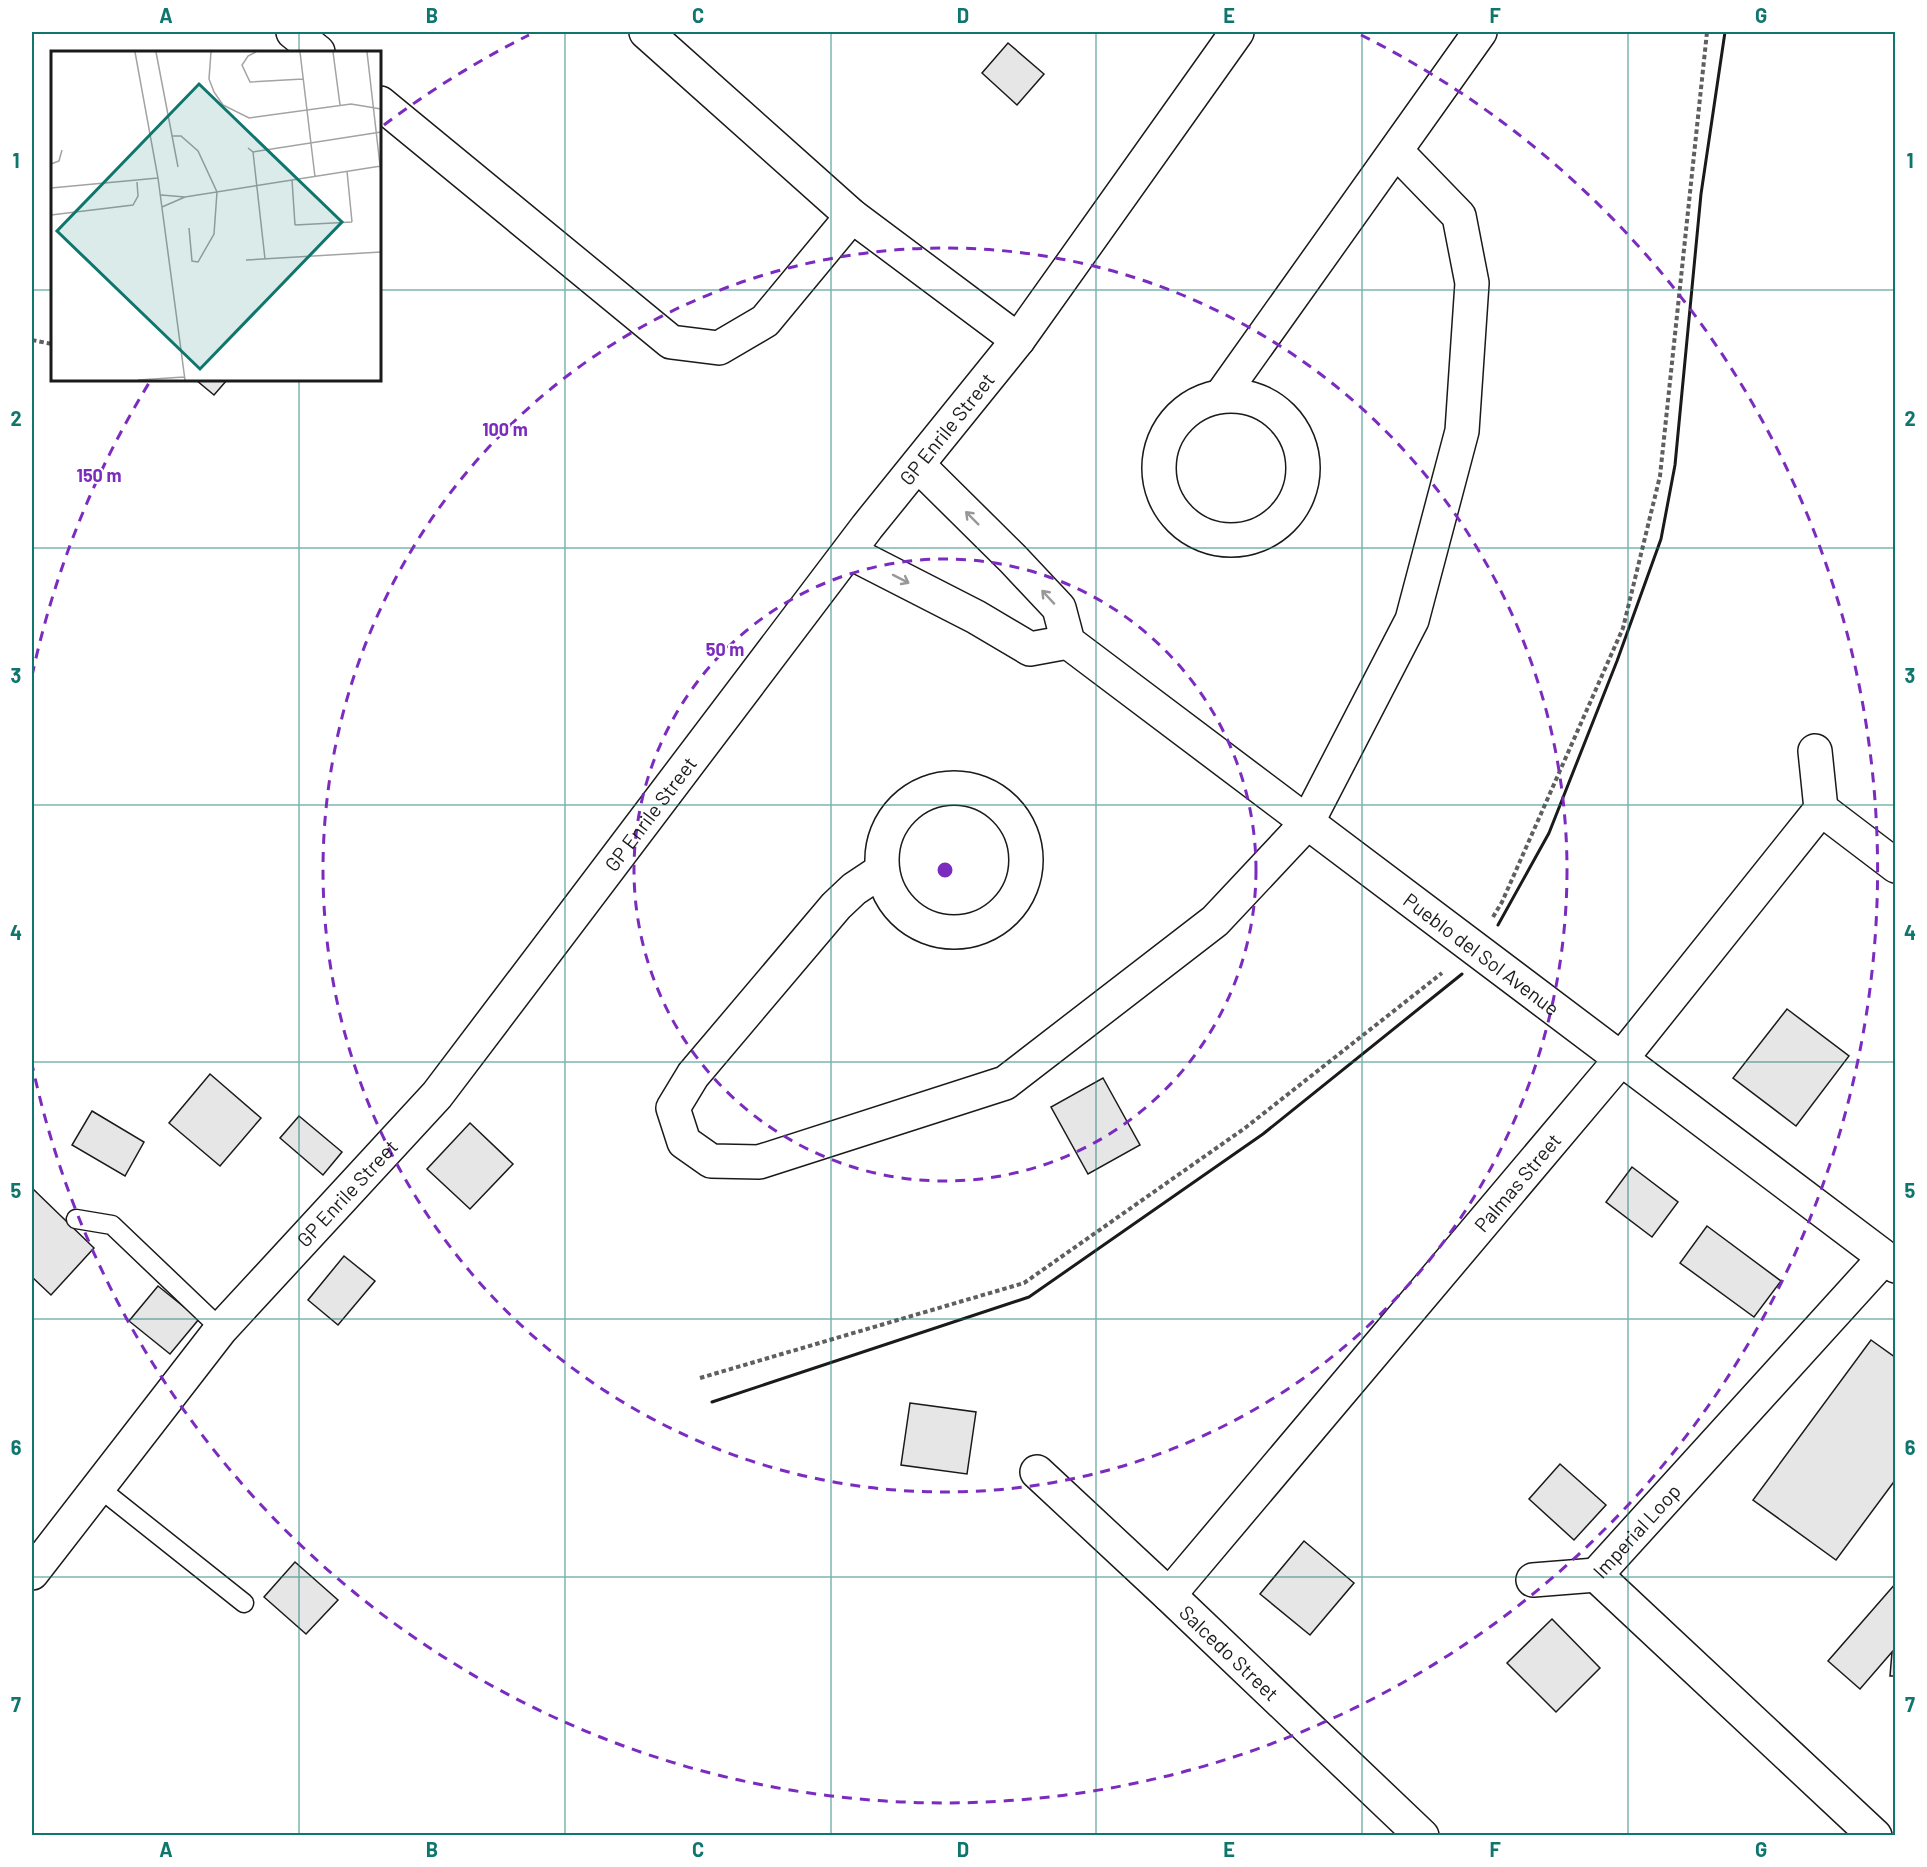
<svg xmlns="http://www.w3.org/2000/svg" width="1927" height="1867" font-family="Barlow,sans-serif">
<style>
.building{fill:#e6e6e6;stroke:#1a1a1a;stroke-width:1.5}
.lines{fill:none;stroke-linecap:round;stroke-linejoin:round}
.service-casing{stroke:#1a1a1a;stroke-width:21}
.minor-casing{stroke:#1a1a1a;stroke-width:36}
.tertiary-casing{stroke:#1a1a1a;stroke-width:36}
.path{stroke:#5f5f5f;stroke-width:4;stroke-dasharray:4.5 3;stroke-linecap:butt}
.service{stroke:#fff;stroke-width:18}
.minor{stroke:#fff;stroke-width:33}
.tertiary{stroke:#fff;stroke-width:33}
.wall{stroke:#1a1a1a;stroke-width:3}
.oneway{stroke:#989898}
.grid{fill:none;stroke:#0f766e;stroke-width:1.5;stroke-opacity:0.55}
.ring{fill:none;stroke:#7b2cbf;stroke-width:3;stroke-dasharray:10 8}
.labels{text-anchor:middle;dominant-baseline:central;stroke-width:4.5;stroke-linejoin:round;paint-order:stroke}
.street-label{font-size:20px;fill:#1a1a1a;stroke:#fff}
.inset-road{fill:none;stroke:#a3a3a3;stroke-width:1.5}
.view{fill:#0f766e;fill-opacity:0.15;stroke:#0f766e;stroke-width:3}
.inset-edge{fill:none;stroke:#1a1a1a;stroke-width:3}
.centre{fill:#7b2cbf;stroke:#fff;stroke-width:3}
.ring-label{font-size:18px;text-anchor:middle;font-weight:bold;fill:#7b2cbf;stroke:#fff;stroke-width:4.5;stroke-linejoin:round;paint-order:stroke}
.neatline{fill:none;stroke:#0f766e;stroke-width:2}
.grid-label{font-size:20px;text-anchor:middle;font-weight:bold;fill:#0f766e}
</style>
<rect width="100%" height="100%" fill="#fff"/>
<path class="building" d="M1008,43l36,31 -27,31 -35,-32z
M196,380h31l-13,15z
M1787,1009l62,47 -53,70 -63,-48z
M210,1074l51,44 -41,48 -51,-43z
M1103,1078l37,67 -52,29 -37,-67z
M92,1111l52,31 -19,34 -53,-31z
M299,1116l43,36 -19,23 -43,-37z
M470,1123l43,41 -43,45 -43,-40z
M1632,1167l46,35 -26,35 -46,-35z
M32,1188l62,60 -43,47 -19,-18z
M1707,1226l74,55 -27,36 -74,-54z
M344,1256l31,25 -37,44 -30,-25z
M158,1286l41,33 -29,35 -41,-33z
M1871,1340l25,18v121l-60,81 -83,-60z
M910,1403l66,9 -9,62 -66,-9z
M1560,1464l46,41 -32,35 -45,-41z
M1304,1541l50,42 -44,52 -50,-41z
M295,1562l43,38 -32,34 -42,-37z
M1896,1583v93h-6l2,-24 -32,37 -32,-28z
M1552,1619l48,49 -44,44 -49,-49z"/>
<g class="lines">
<defs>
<path id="service" d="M76,1219l36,6 109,104
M98,1487l146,116"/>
<g id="minor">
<path d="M293,32l25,20"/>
<path d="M646,32l206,184 166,124"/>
<path d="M380,103l291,239 48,6 46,-27 87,-105"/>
<circle cx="1231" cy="468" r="72"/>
<path d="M1221,396l259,-364"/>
<path id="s1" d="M918,465l95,94 46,49 9,34 828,624"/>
<path d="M849,552l127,65 54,32 38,-7"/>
<circle cx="954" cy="860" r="72"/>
<path d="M1821,809l75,57"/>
<path d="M881,871l-27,18 -18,17 -143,169 -20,33 11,34 27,19 48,1 246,-79 210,-162 92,-98 105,-203 50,-189 10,-148 -13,-67 -63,-65"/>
<path id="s2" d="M1037,1472l132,123 253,241"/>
<path id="s3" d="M1596,1575l288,-317"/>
<path d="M1596,1575l279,261"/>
<path d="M1533,1580l63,-5"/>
<path id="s4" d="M1169,1595l452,-536 200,-250 -6,-58"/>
</g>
<g id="tertiary">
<path id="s5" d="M32,1573l189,-244 216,-234 430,-568 151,-187 219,-308"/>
</g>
</defs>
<use href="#service" class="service-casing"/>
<use href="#minor" class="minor-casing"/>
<use href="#tertiary" class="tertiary-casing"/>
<path class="path" d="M32,340l20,4
M1493,917l9,-15 121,-274 37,-152 47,-444
M700,1378l324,-95 221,-155 197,-155"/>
<use href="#service" class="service"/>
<use href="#minor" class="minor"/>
<use href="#tertiary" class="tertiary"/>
<path class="wall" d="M1498,925l51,-92 68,-172 44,-122 14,-74 26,-271 24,-162
M712,1402l317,-105 234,-163 199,-160"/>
</g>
<defs><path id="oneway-shaft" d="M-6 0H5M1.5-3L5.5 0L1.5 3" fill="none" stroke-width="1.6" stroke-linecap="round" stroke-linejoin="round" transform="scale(1.5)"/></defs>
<g class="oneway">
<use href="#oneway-shaft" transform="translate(972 518) rotate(-135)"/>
<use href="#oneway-shaft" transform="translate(901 579) rotate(27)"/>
<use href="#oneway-shaft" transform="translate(1048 597) rotate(-133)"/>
</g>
<path class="grid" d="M299,32v20M565,32v1804M831,32v1804M1096,32v1804M1362,32v1804M1628,32v1804M32,290h20M380,290h1516M299,380v1456M32,548h1864M32,805h1864M32,1062h1864M32,1319h1864M32,1577h1864"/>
<g class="ring">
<circle cx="945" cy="870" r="311"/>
<circle cx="945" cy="870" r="622"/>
<path d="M32 676A933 933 0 0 1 149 383M384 125A933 933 0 0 1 529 35M1361 35A933 933 0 1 1 32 1064"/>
</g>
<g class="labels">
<g class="street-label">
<text stroke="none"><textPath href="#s5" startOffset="1466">GP Enrile Street</textPath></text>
<text stroke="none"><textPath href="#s5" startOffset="980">GP Enrile Street</textPath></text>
<text stroke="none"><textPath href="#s1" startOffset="754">Pueblo del Sol Avenue</textPath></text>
<text stroke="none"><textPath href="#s4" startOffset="540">Palmas Street</textPath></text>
<text stroke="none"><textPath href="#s5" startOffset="494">GP Enrile Street</textPath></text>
<text stroke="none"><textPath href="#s3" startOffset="60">Imperial Loop</textPath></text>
<text stroke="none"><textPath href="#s2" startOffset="264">Salcedo Street</textPath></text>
</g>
</g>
<g transform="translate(51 51)">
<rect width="330" height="330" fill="#fff"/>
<path class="inset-road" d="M84,1l23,126 27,202M105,1l22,115M160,1l-2,27 5,13 9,13 26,13 102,-14 30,5M205,1l-8,4 -6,9 8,17 53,-3M249,1l15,125M282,1l7,53M316,1l14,122M121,85h9l17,15 19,41 -3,42 -16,28 -6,-1 -3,-33M197,97l5,4 12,107M202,101l128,-20M0,113l8,-3 3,-11M296,120l5,51M241,129l3,45M0,137l107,-10M110,144l24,2 196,-31M111,156l23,-10M0,164l82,-10 5,-9 -1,-14M244,174l57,-3M195,209l135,-8M87,329l46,-3"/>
<path class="view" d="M148,33l143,138 -142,147 -143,-138z"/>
<rect width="330" height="330" class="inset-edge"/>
</g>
<circle cx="945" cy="870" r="9" class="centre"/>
<g class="ring-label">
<text x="505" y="436">100 m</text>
<text x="99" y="482">150 m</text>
<text x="725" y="656">50 m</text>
</g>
<rect width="1927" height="1867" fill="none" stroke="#ffffff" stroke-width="66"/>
<rect x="33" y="33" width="1861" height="1801" class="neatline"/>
<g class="grid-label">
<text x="166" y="23">A</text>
<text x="432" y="23">B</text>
<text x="698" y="23">C</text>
<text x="963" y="23">D</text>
<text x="1229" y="23">E</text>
<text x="1495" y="23">F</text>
<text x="1761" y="23">G</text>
<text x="16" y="168">1</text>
<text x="1910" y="168">1</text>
<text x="16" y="426">2</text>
<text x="1910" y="426">2</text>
<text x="16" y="683">3</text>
<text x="1910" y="683">3</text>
<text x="16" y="940">4</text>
<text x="1910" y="940">4</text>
<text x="16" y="1198">5</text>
<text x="1910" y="1198">5</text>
<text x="16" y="1455">6</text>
<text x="1910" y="1455">6</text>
<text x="16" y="1712">7</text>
<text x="1910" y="1712">7</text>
<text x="166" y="1857">A</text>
<text x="432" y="1857">B</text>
<text x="698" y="1857">C</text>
<text x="963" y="1857">D</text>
<text x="1229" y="1857">E</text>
<text x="1495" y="1857">F</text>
<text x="1761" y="1857">G</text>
</g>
</svg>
